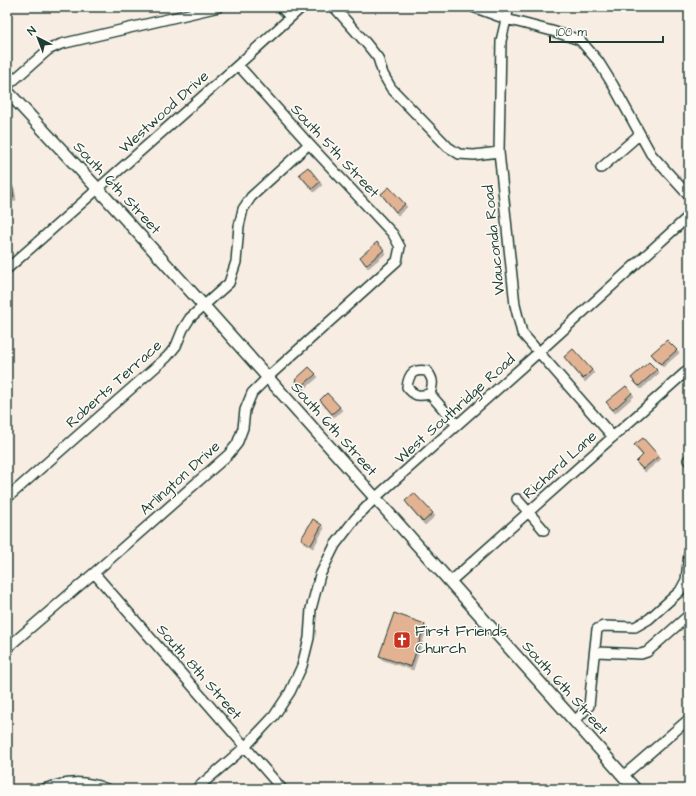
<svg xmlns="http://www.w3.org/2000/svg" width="696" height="796" font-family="'Architects Daughter',sans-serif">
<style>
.building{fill:#e2b293;stroke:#1f3d34;filter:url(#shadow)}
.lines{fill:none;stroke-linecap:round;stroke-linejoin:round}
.minor-casing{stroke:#1f3d34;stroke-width:12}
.major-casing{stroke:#1f3d34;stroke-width:14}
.minor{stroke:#fdfcf7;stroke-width:9}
.major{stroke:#fdfcf7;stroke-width:11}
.labels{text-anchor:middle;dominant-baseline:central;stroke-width:3;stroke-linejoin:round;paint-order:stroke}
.street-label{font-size:15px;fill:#1f3d34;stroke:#fdfcf7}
.poi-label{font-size:15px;fill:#1f3d34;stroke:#fdfcf7;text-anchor:start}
</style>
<defs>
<filter id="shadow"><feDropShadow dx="2" dy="3" stdDeviation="0" flood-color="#0004"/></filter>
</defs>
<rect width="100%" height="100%" fill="#f8ede3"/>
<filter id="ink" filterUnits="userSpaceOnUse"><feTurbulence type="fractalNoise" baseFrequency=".025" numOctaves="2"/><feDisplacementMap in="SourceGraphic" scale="8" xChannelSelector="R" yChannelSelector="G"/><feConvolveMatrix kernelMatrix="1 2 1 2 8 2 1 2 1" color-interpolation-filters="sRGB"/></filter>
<g filter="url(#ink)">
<path class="building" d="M308,167l12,15 -8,7 -13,-15z
M12,185l2,12 -7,2v-13z
M389,187l16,17 -9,8 -15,-18z
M377,242l7,8 -18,15 -6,-8z
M667,340l10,10 -16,14 -10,-10z
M573,349l19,21 -9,9 -19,-22z
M649,362l8,8 -18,16 -8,-8z
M309,367l7,7 -15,13 -6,-7z
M626,386l6,7 -19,17 -7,-8z
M327,393l13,14 -8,7 -12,-14z
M643,438l16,18 -16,13 -7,-7 7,-7 -9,-10z
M414,493l19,20 -10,9 -18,-21z
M313,519l9,6 -11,20 -10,-6z
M394,613l31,11 -14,43 -32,-11z"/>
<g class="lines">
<defs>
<path id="minor" d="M281,7l9,10
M334,7l32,36 12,15 5,16 8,14 57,59 11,7 15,1 25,-3
M473,7l33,12 46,12 28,9 18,21 15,24 38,69 38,42
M509,7l-8,34 -2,111 16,153 7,28 91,104
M7,86l41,-36 13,-6 158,-37
M601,168l39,-34
M7,269l231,-204 64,-58
M430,394c-12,2 -15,3 -23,-7 2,-14 6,-18 20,-16 7,9 6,13 3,23l27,31
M688,460l1,1
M7,498l160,-141 9,-11 7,-17 7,-11 39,-35 7,-21 3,-36 4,-17 8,-12 58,-53
M517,499l27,31
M94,573l188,216
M450,582l239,-213
M7,648l87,-75 134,-118 9,-11 6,-16 2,-18 7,-17 16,-16 129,-116 3,-14 -7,-13 -84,-90 -71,-79
M594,656l3,-27 6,-3 32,1 14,-8 31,-28 6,-11 3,-26
M575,721l14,-15 5,-50 3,-4 44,2 6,-2 42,-37
M623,776l66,-57
M44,789c22,-8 41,-9 63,0
M196,789l49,-42 29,-31 16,-24 12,-26 7,-28 2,-29 9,-34 15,-30 20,-26 20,-21 164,-146 150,-136"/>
<path id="major" d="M7,91l91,98 106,117 431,483"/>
</defs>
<use href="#minor" class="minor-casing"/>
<use href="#major" class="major-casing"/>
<use href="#minor" class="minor"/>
<use href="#major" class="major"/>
</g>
</g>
<defs>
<symbol id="church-square" viewBox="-11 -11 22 22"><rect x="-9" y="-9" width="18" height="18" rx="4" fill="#c8321e" stroke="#fdfcf7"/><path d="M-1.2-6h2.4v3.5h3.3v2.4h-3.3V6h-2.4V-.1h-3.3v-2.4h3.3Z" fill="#fff"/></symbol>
</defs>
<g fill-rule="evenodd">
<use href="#church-square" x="392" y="630" width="20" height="20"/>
</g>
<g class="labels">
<g class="street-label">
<text transform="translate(164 112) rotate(-42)">Westwood Drive</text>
<text transform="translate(335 151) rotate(47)">South 5th Street</text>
<text transform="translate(117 188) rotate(47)">South 6th Street</text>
<text transform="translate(494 240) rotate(-96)">Wauconda Road</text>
<text transform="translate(114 384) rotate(-42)">Roberts Terrace</text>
<text transform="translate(455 409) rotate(-42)">West Southridge Road</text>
<text transform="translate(334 429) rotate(48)">South 6th Street</text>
<text transform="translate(560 465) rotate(-42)">Richard Lane</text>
<text transform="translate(180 478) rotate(-42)">Arlington Drive</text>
<text transform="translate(199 672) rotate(49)">South 8th Street</text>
<text transform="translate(565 688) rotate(48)">South 6th Street</text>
</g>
<g class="poi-label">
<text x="415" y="631">First Friends<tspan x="415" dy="17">Church</tspan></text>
</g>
</g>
<rect width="696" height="796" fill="none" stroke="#fdfcf7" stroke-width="24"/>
<rect x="12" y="12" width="672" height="772" fill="none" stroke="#1f3d34" stroke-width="1.5" filter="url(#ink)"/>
<g transform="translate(38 38) rotate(318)" stroke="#fdfcf7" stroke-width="3" paint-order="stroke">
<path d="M0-3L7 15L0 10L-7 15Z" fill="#1f3d34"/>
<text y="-6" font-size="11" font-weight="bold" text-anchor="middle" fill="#1f3d34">N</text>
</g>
<path d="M550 36v6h113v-6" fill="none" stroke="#1f3d34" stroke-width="2"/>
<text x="556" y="36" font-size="12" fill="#1f3d34" stroke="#fdfcf7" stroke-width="3" paint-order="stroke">100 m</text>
</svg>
